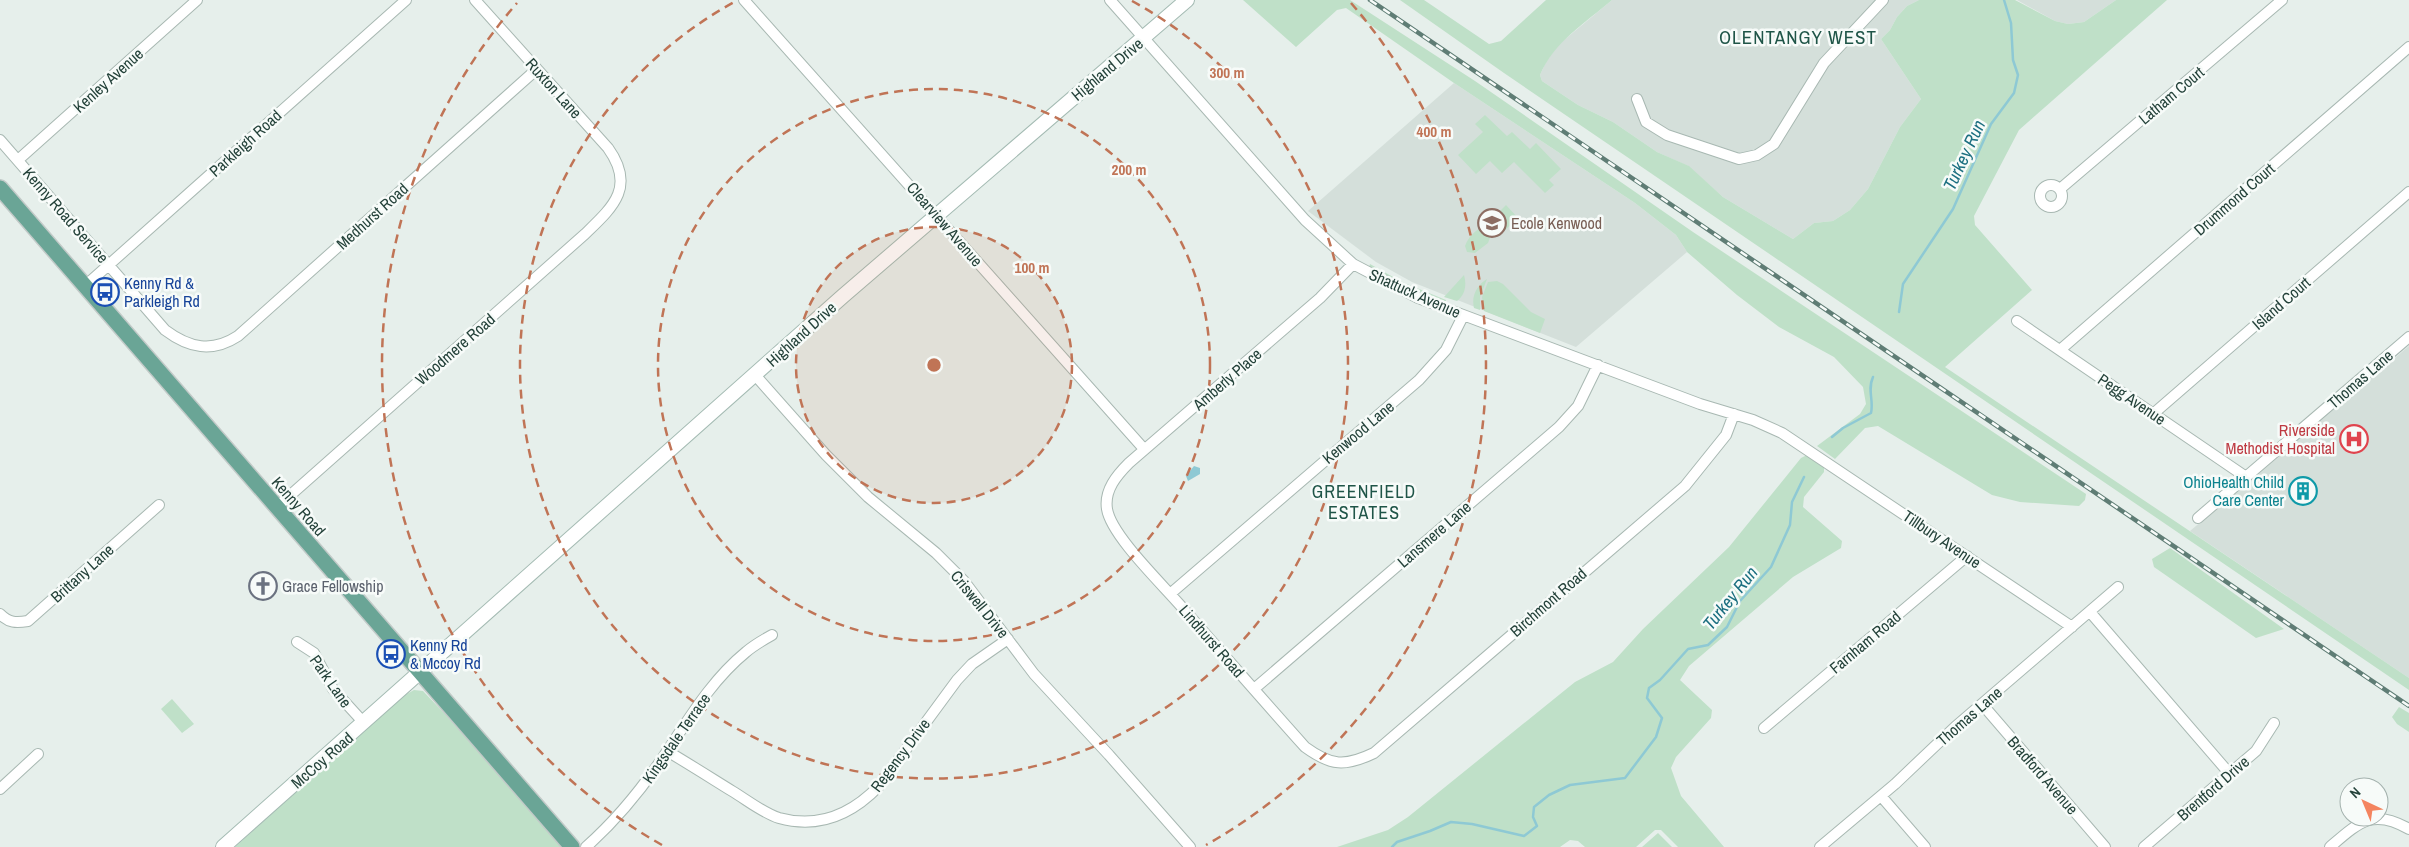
<svg xmlns="http://www.w3.org/2000/svg" width="2409" height="847" font-family="'Archivo Narrow',sans-serif">
<style>
.built{fill:#d4dfda}
.green{fill:#bfe0c8}
.water{fill:#8ec9d4}
.lines{fill:none;stroke-linecap:round;stroke-linejoin:round}
.stream{stroke:#8ec9d4;stroke-width:2.5}
.street-casing{stroke:#a8b8b2;stroke-width:12}
.secondary-casing{stroke:#a4bbb3;stroke-width:16}
.primary-casing{stroke:#c2cac8;stroke-width:18}
.street{stroke:#fff;stroke-width:10}
.secondary{stroke:#fff;stroke-width:14}
.primary{stroke:#6aa596;stroke-width:15}
.rail-casing{stroke:#5f7d75;stroke-width:4.5}
.rail{stroke:#f7fbf9;stroke-width:2.5;stroke-dasharray:8;stroke-linecap:butt}
.ring{fill:none;stroke:#c07456;stroke-width:2.5;stroke-dasharray:9 6}
.labels{text-anchor:middle;dominant-baseline:central;stroke-width:5;stroke-linejoin:round;paint-order:stroke}
.street-label{font-size:16px;fill:#24423a;stroke:#f7fbf9}
.education-label{font-size:16px;fill:#785e54;stroke:#f7fbf9;text-anchor:start}
.transit-label{font-size:16px;fill:#164399;stroke:#f7fbf9;text-anchor:start}
.health-label{font-size:16px;fill:#be3a42;stroke:#f7fbf9;text-anchor:end}
.culture-label{font-size:16px;fill:#0d838f;stroke:#f7fbf9;text-anchor:end}
.worship-label{font-size:16px;fill:#5b616d;stroke:#f7fbf9;text-anchor:start}
.water-label{font-size:18px;font-style:italic;fill:#1c6f80;stroke:#f7fbf9}
.neighbourhood-label{font-size:18px;letter-spacing:1px;fill:#1f5548;stroke:#f7fbf9}
.quarter-label{font-size:19px;letter-spacing:1px;fill:#1f5548;stroke:#f7fbf9}
.centre{fill:#c07456;stroke:#f7fbf9;stroke-width:2.5}
.ring-label{font-size:15px;text-anchor:middle;font-weight:bold;fill:#c07456;stroke:#f7fbf9;stroke-width:5;stroke-linejoin:round;paint-order:stroke}
</style>
<rect width="100%" height="100%" fill="#e6efeb"/>
<path class="built" d="M1612,0h307l-12,6 -10,11 -7,13 -9,9 40,60 -21,28 -32,62 -18,21 -17,11 -19,2 -21,16 -70,-42 -35,-31 -31,-14 -44,-30 -35,-17 -36,-24 -2,-6 6,-13 11,-16z
M2017,0h99l-32,22 -16,2 -13,-3z
M1454,83l181,120 41,32 11,17 -111,95 -164,-65 -36,-20 -68,-51z
M2409,346v332l-219,-147z"/>
<path class="green" d="M1243,0h107l125,81 218,151 393,262 -1,6 -6,6 -59,-4 -28,-7 -114,-69 -13,2 -30,31 -18,-13 43,-32 6,-10 -3,-17 -29,-30 -55,-30 -42,-32 -50,-43 -11,-17 -41,-32 -181,-120 -108,-75 -9,2 -41,37z
M1400,0h24l65,44 12,-3 45,-41h66c-27,23 -58,42 -72,75l2,6 36,24 35,17 44,30 32,14 34,31 70,42 21,-16 19,-2 17,-11 18,-21 32,-62 21,-28 -40,-60 9,-9 7,-13 10,-11 12,-6h96l40,21 13,3 16,-2 32,-22h51l-148,130 -45,86 1,9 57,65 -87,77 464,311v12l-905,-617z
M1485,115l22,21 5,-4 18,17 6,-6 25,26 -12,11 5,5 -9,8 -31,-31 -12,11 -12,-12 -14,13 -18,-19 25,-23 -8,-8z
M1506,205l12,13 -15,14 -12,-12z
M1487,227l5,5 -4,11 -13,10 -8,-1 -2,-6c4,-10 11,-18 22,-19z
M1370,264l32,18 44,18v2l-45,-17 -32,-18z
M1464,275c3,10 1,20 -7,26l-13,-4z
M1487,279l-7,18v13l-6,-2c-3,-12 3,-23 13,-29z
M1497,281l6,3 28,28 14,7 -5,14 -56,-22 -2,-14 6,-15z
M1809,454l15,11v7l-20,25 -1,10 39,34 -1,7 -48,29 -104,89 -9,14 32,30 -1,8 -35,39 -5,11 10,28 43,51h-46l-17,-17h-6l-19,17h-51l-7,-6 -8,-1 -10,7h-223l51,-17 20,-13 167,-135 38,-20 30,-33 86,-82 72,-89z
M2170,548l114,81 -28,9 -102,-71 -2,-8z
M414,690l9,1 21,22 118,134h-327l170,-152z
M172,699l22,25 -12,9 -21,-24z
M2399,707l10,6v19l-12,-8 -5,-7z
M1658,833l14,14h-30z"/>
<path class="water" d="M1194,466l6,2v6l-12,7 -2,-5z"/>
<g class="lines">
<path class="stream" d="M1899,312l4,-28 50,-75 38,-85 23,-31 4,-18 -5,-15 -2,-37 -7,-23
M1832,437l11,-9 28,-15c3,-13 -4,-23 2,-36
M1392,847l5,-5 33,-11 21,-9 21,2 52,12 13,-10 -4,-9 1,-10 15,-12 21,-10 55,-7 31,-41 6,-19 -15,-20 2,-10 11,-8 28,-31 20,-4 19,-18 13,-26 31,-34 19,-42 2,-23 12,-25"/>
<defs>
<path id="street" d="M744,0l400,449
M1110,0l195,220 48,44 65,34 282,106 53,16 29,13 290,194
M1637,99l9,23 21,13 72,24 18,-4 17,-11 50,-81 59,-63
M0,140l165,190c24,18 47,23 73,6l299,-267
M18,160l179,-160
M2040 196a11 11 0 1 1 22 0a11 11 0 1 1-22 0Z
M2060,189l222,-189
M1353,264l-33,34 -191,165c-12,12 -25,27 -22,46 4,26 54,74 73,96 41,47 83,95 125,142 26,19 40,20 69,6l311,-267 41,-51 8,-21
M85,286l321,-286
M2017,321l229,156
M2060,350l349,-303
M755,375l71,80 42,42 68,56 28,28 70,93 75,81 81,92
M2153,414l256,-222
M277,507l308,-273c28,-27 51,-47 23,-86l-133,-148
M2198,518l211,-181
M1170,594l249,-214 27,-30 17,-34
M2090,612l139,161
M0,614c9,9 16,9 28,7l131,-116
M297,642l17,11 19,36 31,34
M1254,689l305,-262 19,-21 20,-41
M1982,704l123,143
M1764,728l203,-172
M667,751c22,13 44,27 65,40 15,9 31,22 47,27 40,11 73,-4 100,-32l78,-106 15,-16 36,-25
M0,789l38,-35
M1881,796l44,51
M586,847c27,-24 50,-51 71,-81 28,-40 51,-83 89,-114 8,-7 17,-12 26,-17
M1820,847l75,-63 60,-57 163,-140
M2144,847l112,-96 18,-28
M2330,847c29,-25 43,-39 79,-18"/>
<path id="secondary" d="M223,847l620,-551 344,-296"/>
<path id="primary" d="M0,188l572,659"/>
</defs>
<use href="#street" class="street-casing"/>
<use href="#secondary" class="secondary-casing"/>
<use href="#primary" class="primary-casing"/>
<use href="#street" class="street"/>
<use href="#secondary" class="secondary"/>
<use href="#primary" class="primary"/>
<defs>
<path id="rail" d="M1370,0l1039,706"/>
</defs>
<use href="#rail" class="rail-casing"/>
<use href="#rail" class="rail"/>
</g>
<circle cx="934" cy="365" r="138" fill="#c07456" fill-opacity=".12"/>
<g class="ring">
<circle cx="934" cy="365" r="138"/>
<circle cx="934" cy="365" r="276"/>
<path d="M1132 1A414 414 0 1 1 736 1"/>
<path d="M662 845A552 552 0 0 1 517 3M1351 3A552 552 0 0 1 1206 845"/>
</g>
<defs>
<symbol id="school-ring" viewBox="-11 -11 22 22"><circle r="9.5" fill="#f7fbf9" stroke="#8d6e63" stroke-width="1.5"/><path d="M0-5L7-2L0 1L-7-2ZM-4 1L0 2.5L4 1V4Q0 6-4 4Z" fill="#8d6e63"/></symbol>
<symbol id="bus-ring" viewBox="-11 -11 22 22"><circle r="9.5" fill="#f7fbf9" stroke="#1a4fb4" stroke-width="1.5"/><path d="M-5-6H5V4H4V6H2V4H-2V6H-4V4H-5ZM-3.5-4V0h7V-4ZM-3.5 1.2v1.5H-2V1.2ZM2 1.2v1.5H3.5V1.2Z" fill="#1a4fb4"/></symbol>
<symbol id="hospital-ring" viewBox="-11 -11 22 22"><circle r="9.5" fill="#f7fbf9" stroke="#e0444e" stroke-width="1.5"/><path d="M-5-5h3v3.5h4V-5h3V5h-3V1.5h-4V5h-3Z" fill="#e0444e"/></symbol>
<symbol id="building-ring" viewBox="-11 -11 22 22"><circle r="9.5" fill="#f7fbf9" stroke="#0f9aa8" stroke-width="1.5"/><path d="M-4-6H4V6H1V3H-1V6H-4ZM-2.5-4.3h1.7v1.8h-1.7ZM.8-4.3h1.7v1.8H.8ZM-2.5-1h1.7V.8h-1.7ZM.8-1h1.7V.8H.8Z" fill="#0f9aa8"/></symbol>
<symbol id="church-ring" viewBox="-11 -11 22 22"><circle r="9.5" fill="#f7fbf9" stroke="#6b7280" stroke-width="1.5"/><path d="M-1.2-6h2.4v3.5h3.3v2.4h-3.3V6h-2.4V-.1h-3.3v-2.4h3.3Z" fill="#6b7280"/></symbol>
</defs>
<g fill-rule="evenodd">
<use href="#school-ring" x="1476" y="207" width="32" height="32"/>
<use href="#bus-ring" x="89" y="276" width="32" height="32"/>
<use href="#hospital-ring" x="2338" y="423" width="32" height="32"/>
<use href="#building-ring" x="2287" y="475" width="32" height="32"/>
<use href="#church-ring" x="247" y="570" width="32" height="32"/>
<use href="#bus-ring" x="375" y="638" width="32" height="32"/>
</g>
<g class="labels">
<g class="street-label">
<text transform="translate(1107 69) rotate(-40)">Highland Drive</text>
<text transform="translate(108 80) rotate(-42)">Kenley Avenue</text>
<text transform="translate(554 88) rotate(48)">Ruxton Lane</text>
<text transform="translate(2171 95) rotate(-40)">Latham Court</text>
<text transform="translate(245 143) rotate(-42)">Parkleigh Road</text>
<text transform="translate(2234 199) rotate(-41)">Drummond Court</text>
<text transform="translate(66 215) rotate(49)">Kenny Road Service</text>
<text transform="translate(372 216) rotate(-42)">Medhurst Road</text>
<text transform="translate(945 224) rotate(49)">Clearview Avenue</text>
<text transform="translate(1415 293) rotate(24)">Shattuck Avenue</text>
<text transform="translate(2281 303) rotate(-41)">Island Court</text>
<text transform="translate(801 334) rotate(-42)">Highland Drive</text>
<text transform="translate(455 349) rotate(-41)">Woodmere Road</text>
<text transform="translate(1227 379) rotate(-41)">Amberly Place</text>
<text transform="translate(2360 379) rotate(-41)">Thomas Lane</text>
<text transform="translate(2132 399) rotate(34)">Pegg Avenue</text>
<text transform="translate(1358 432) rotate(-40)">Kenwood Lane</text>
<text transform="translate(299 506) rotate(49)">Kenny Road</text>
<text transform="translate(1434 534) rotate(-41)">Lansmere Lane</text>
<text transform="translate(1942 539) rotate(34)">Tillbury Avenue</text>
<text transform="translate(82 573) rotate(-42)">Brittany Lane</text>
<text transform="translate(1548 602) rotate(-41)">Birchmont Road</text>
<text transform="translate(980 604) rotate(51)">Criswell Drive</text>
<text transform="translate(1212 641) rotate(49)">Lindhurst Road</text>
<text transform="translate(1865 642) rotate(-40)">Farnham Road</text>
<text transform="translate(331 681) rotate(55)">Park Lane</text>
<text transform="translate(1969 716) rotate(-41)">Thomas Lane</text>
<text transform="translate(676 738) rotate(-55)">Kingsdale Terrace</text>
<text transform="translate(900 755) rotate(-53)">Regency Drive</text>
<text transform="translate(322 760) rotate(-41)">McCoy Road</text>
<text transform="translate(2043 775) rotate(49)">Bradford Avenue</text>
<text transform="translate(2213 788) rotate(-41)">Brentford Drive</text>
</g>
<g class="education-label">
<text x="1511" y="223">Ecole Kenwood</text>
</g>
<g class="transit-label">
<text x="124" y="283">Kenny Rd &amp;<tspan x="124" dy="18">Parkleigh Rd</tspan></text>
<text x="410" y="645">Kenny Rd<tspan x="410" dy="18">&amp; Mccoy Rd</tspan></text>
</g>
<g class="health-label">
<text x="2335" y="430">Riverside<tspan x="2335" dy="18">Methodist Hospital</tspan></text>
</g>
<g class="culture-label">
<text x="2284" y="482">OhioHealth Child<tspan x="2284" dy="18">Care Center</tspan></text>
</g>
<g class="worship-label">
<text x="282" y="586">Grace Fellowship</text>
</g>
<g class="water-label">
<text transform="translate(1964 155) rotate(-65)">Turkey Run</text>
<text transform="translate(1730 598) rotate(-51)">Turkey Run</text>
</g>
<g class="neighbourhood-label">
<text x="1364" y="491">GREENFIELD<tspan x="1364" dy="21">ESTATES</tspan></text>
</g>
<g class="quarter-label">
<text x="1798" y="37">OLENTANGY WEST</text>
</g>
</g>
<circle cx="934" cy="365" r="8" class="centre"/>
<g class="ring-label">
<text x="1227" y="78">300 m</text>
<text x="1434" y="137">400 m</text>
<text x="1129" y="175">200 m</text>
<text x="1032" y="273">100 m</text>
</g>
<g transform="translate(2364 802) rotate(316)"><circle r="24" fill="#f7fbf9" stroke="#a3b1ad"/>
<path d="M0-4L9 19L0 12L-9 19Z" fill="#f4845f"/>
<text y="-8" font-size="14" font-weight="bold" text-anchor="middle" fill="#24423a">N</text>
</g>
</svg>
